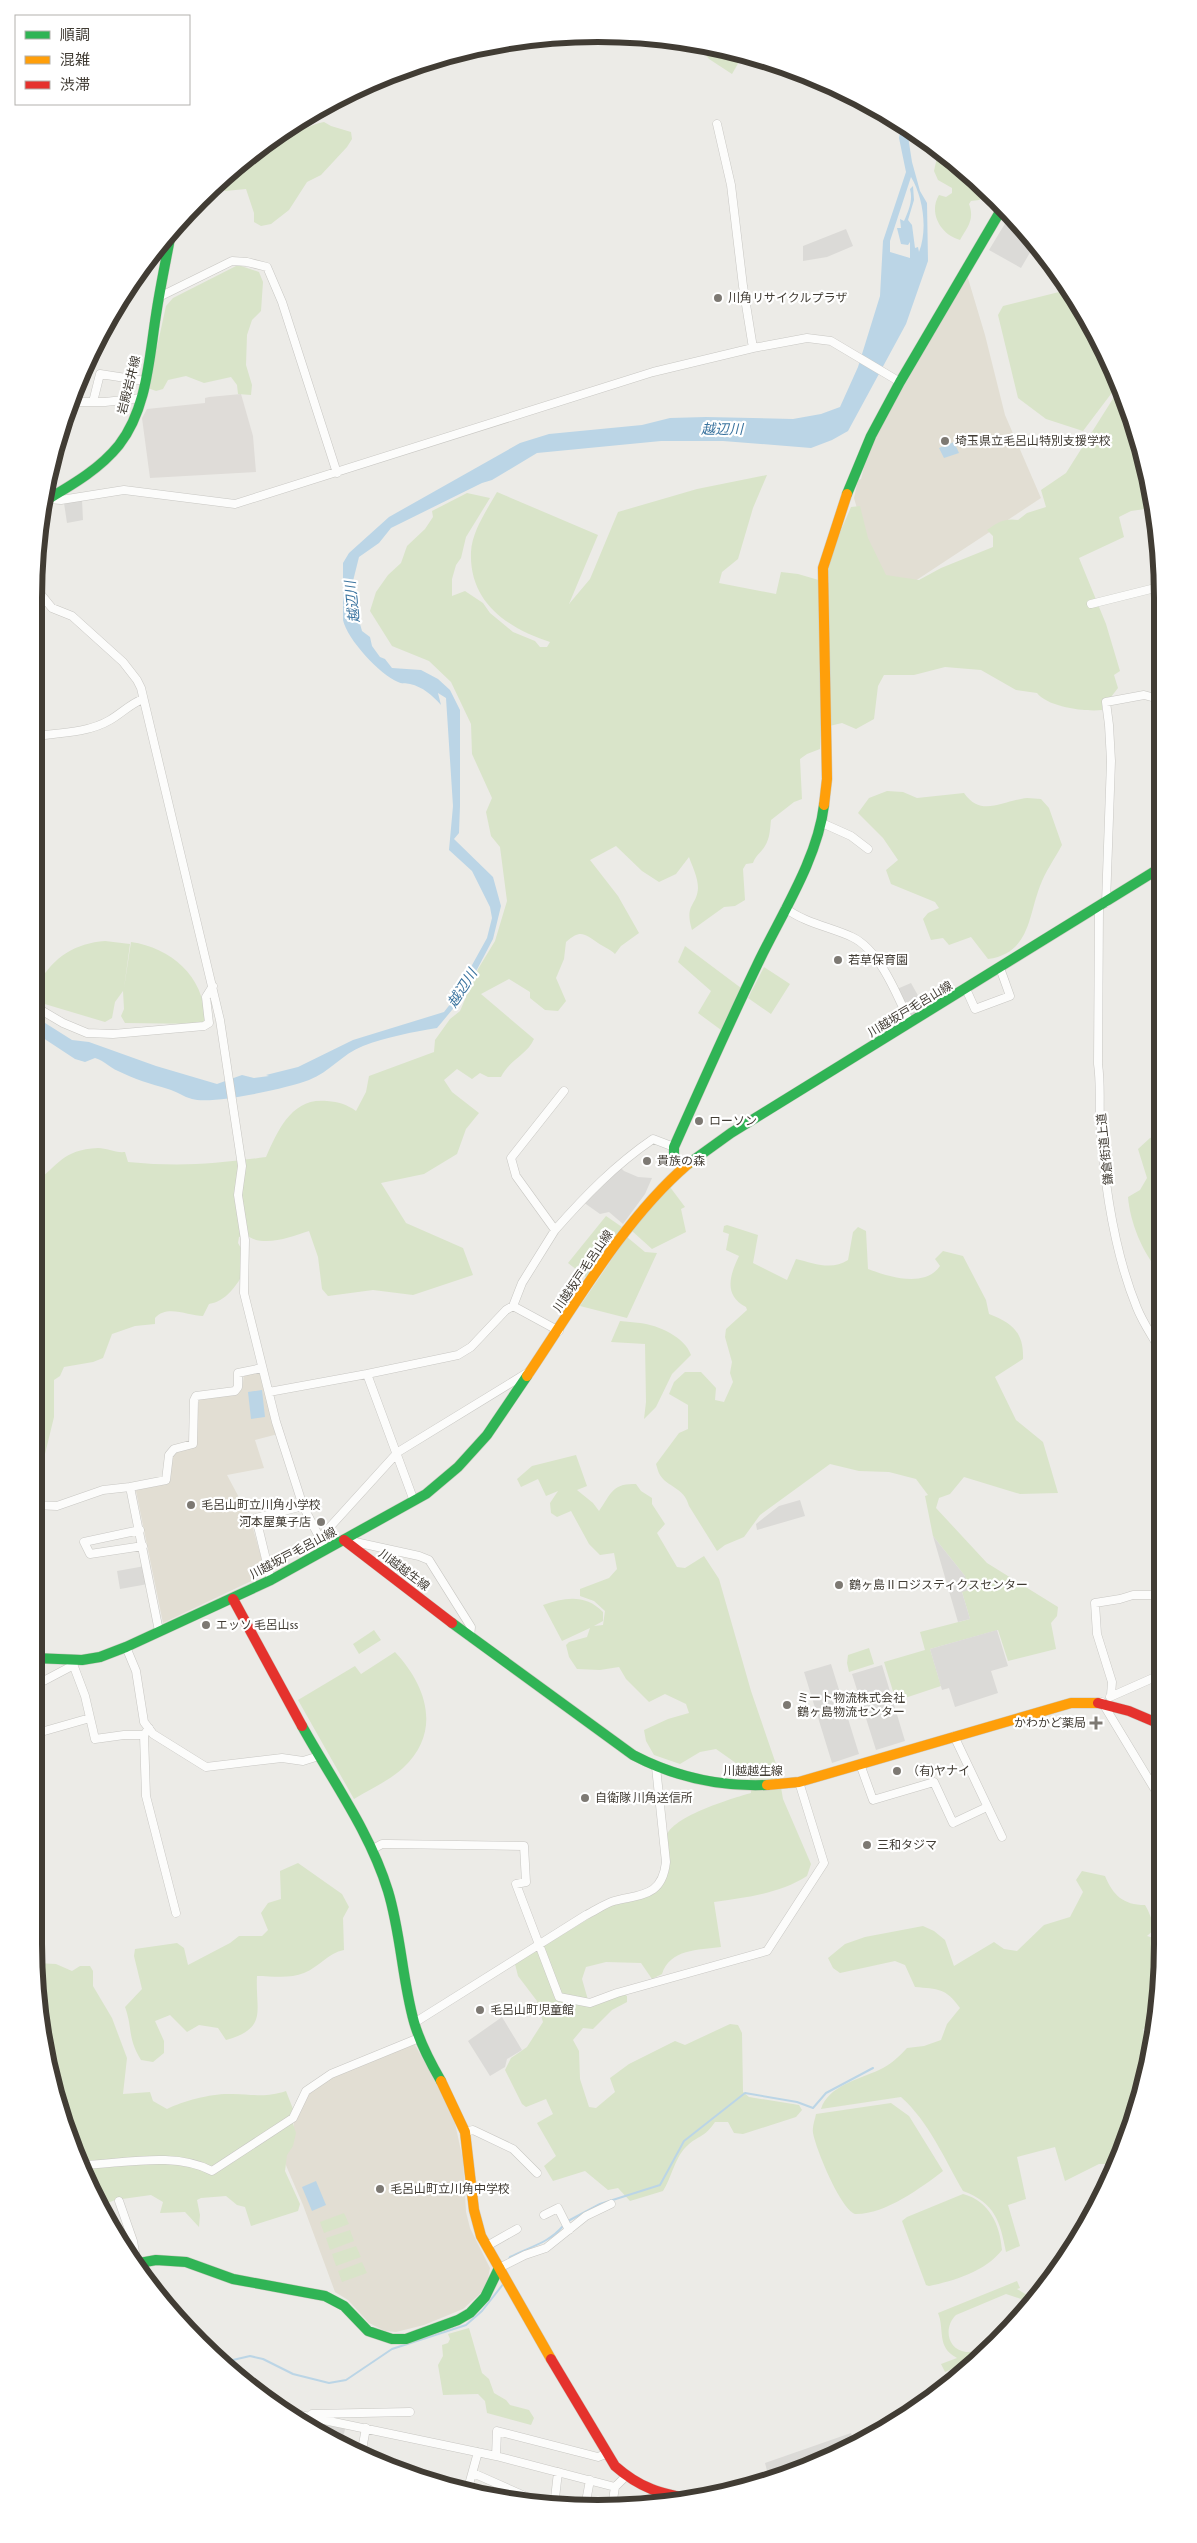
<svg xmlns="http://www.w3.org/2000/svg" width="1197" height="2543" font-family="'Asap Condensed','Noto Sans JP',sans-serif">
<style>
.industrial{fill:#dfdcd8}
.education{fill:#e2ded3}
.green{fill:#d9e4c9}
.parking{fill:#dbdad7}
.water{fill:#bbd5e6;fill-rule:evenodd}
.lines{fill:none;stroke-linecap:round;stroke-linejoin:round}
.stream{stroke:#bbd5e6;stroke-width:2}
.street-casing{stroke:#c8c7c3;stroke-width:9}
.fast-casing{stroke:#cdcac1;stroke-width:11}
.slow-casing{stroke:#cdcac1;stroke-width:11}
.jam-casing{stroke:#cdcac1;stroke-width:11}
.street{stroke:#fcfcfb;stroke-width:8}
.fast{stroke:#30b455;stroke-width:10}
.slow{stroke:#ff9f0a;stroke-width:10}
.jam{stroke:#e5322d;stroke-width:10}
.poi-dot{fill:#7d7973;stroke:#fff;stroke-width:2}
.labels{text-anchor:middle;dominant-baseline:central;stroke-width:4.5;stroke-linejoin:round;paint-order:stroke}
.poi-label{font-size:12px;fill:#413c34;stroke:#fff;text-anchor:start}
.street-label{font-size:12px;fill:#413c34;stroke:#fff}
.water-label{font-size:14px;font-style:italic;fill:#3b749f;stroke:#fff}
.rim{fill:none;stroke:#413c34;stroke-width:6}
</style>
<rect width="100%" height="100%" fill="#ecebe7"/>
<path class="industrial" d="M241,394l12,42 3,36 -106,6 -8,-60 5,-9 58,-6v-5l4,-1z"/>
<path class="education" d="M967,275l18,60 20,80 36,83 -132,87 -32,10 -8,-45 -15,-52 4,-18 3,-1 7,-27 11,-22z
M260,1373l18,61 -23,6 9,28 -37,7 23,43 16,56 -103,49 -27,-132 4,-3 29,-6v-19l6,-12 20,-4 4,-48 36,-4 7,-6 2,-14z
M414,2043l39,71 10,46 3,52 4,16 20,40 -3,15 -6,10 -18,16 -39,16 -28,7 -11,-1 -16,-8 -21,-23 -13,-8 -32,-87 -18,-42 1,-10 6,-10 2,-22 13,-27 26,-19z"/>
<path class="green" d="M696,43l13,2 34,10 -11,19 -23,-15z
M324,122l7,4 20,6 1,7 -5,8 -26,28 -14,7 -18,28 -18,14 -10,2 -7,-4v-9l-8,-24 -21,2 -6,-8 65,-54c19,5 23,-4 40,-7z
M939,148l47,47 -7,5 -8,1 -2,3c6,16 -2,23 -9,36 -19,-5 -32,-27 -21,-45l7,2 6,-4v-5l-14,-8 -4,-9z
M238,265l21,7 4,10 -2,29 -9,9 -5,15 -1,30 6,20 -1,10 -13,-1 -1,-9 -6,-8 -27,6 -18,-7 -18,4 -5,9 -7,2 -8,-3 18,-82 7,-8z
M1067,290l53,92 -37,49 -37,-12 -28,-21 -20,-83 5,-9z
M1121,386l37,138 -13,-15 -14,2 -12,6 5,20 -45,21 27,66 14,47 -6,4 4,13 -7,9 -8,2 -1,11c-17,2 -54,-3 -65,-17l-21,-3 -35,-20 -36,-3 -31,8h-30l-6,11 -4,33 -18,10 -14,-6 -21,5 -1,21 -13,5 -7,5 2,40 -8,3 -23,18c-1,9 -1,18 -6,26 -4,7 -9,9 -12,17l-7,1 -3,5 2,31 -10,6 -11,1 -32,23c-8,-26 5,-24 6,-42 0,-11 -6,-22 -9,-31l-13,17 -17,8 -17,-11 -26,-25 -26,14 28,36 21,37 -18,13 -6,8c-5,-5 -11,-7 -17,-11 -14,-9 -17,-14 -32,-1l-2,17 -8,19 10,23 -8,10 -13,-1 -15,-12v-6l-21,-13 -28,15 53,45c-7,16 -25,21 -33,38h-13l-8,-4 -8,6 -15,-10 -13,11 8,12 27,21 -13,16 -9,25 -33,20 -43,9 25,40 57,25 10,27 -60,20 -40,-5 -45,6 -6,-7 -4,-32 -9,-26c-19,6 -45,17 -63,4l-7,2 -1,6 11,19c-8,17 -20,39 -40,42l-6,12c-14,0 -36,-12 -48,2v6l-20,2 -23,8 -9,24 -10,4 -29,5 -4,9 -6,4v37l-9,37 -11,2 3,-43 -3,-19 10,-13 -1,-16 -9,-7v-175c26,-18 27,-33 64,-35 9,0 17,5 27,4l3,10c51,5 88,2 138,-5 12,-27 26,-60 61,-56 12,1 19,3 29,10l10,-19 3,-16 65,-24 1,-12 15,-21 10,-8 18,-42 17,-28 12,-40 -7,-54 -9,-11 -5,-24 6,-14 -20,-44 -1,-30 -20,-42 -22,-21 -37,-15 -22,-35 6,-19 12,-17 13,-12 6,-17 18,-17 8,-12 -1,-6 35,-18 23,5 -24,39 -5,21 -5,7 -4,14v17l13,-5 18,12 7,10 23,19 22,9 5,6h7l3,-5c-43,-14 -81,-40 -79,-90 1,-21 16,-42 26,-60l101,43 -29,69 21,-25 28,-67 79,-23 70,-14 -14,33 -15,51 -16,13 -3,11 57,11 5,-22 17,2 31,9 -2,-20 24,-56 9,-1 8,32 18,37 33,5 22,-12 52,-21v-11l-6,-6c11,-8 18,-12 31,-10l9,-7 19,-6 -5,-17 25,-17z
M887,791l16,1 14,6 47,-5c16,23 35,10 57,6 6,-2 13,0 20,0l8,9 13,37c-7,13 -17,27 -22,41 -12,31 -10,67 -52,73l-17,-22 -22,8 -6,-7 -12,2 -8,-21 5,-6 11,-5 -4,-6 -44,-18 -5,-14 12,-10 -15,-22 -25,-25 11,-15z
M105,941l25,3 -6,44 7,-46c41,6 75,36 74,80l-3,2 -77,-1 -4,-7 3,-7 -1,-18 -8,11 -3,16 -7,4 -67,-20 -4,-4c0,-6 3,-10 5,-15 14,-26 37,-40 66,-42z
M685,946l56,42 -20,42 -23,-17 13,-22 -33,-29z
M764,967l26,17 -19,30 -23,-16z
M1160,1135l1,138c-18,-18 -31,-51 -33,-76l12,-7 7,-12 -9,-29 12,-11z
M670,1187l15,20 -4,2 5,23 -34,17 -20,-18 13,-18z
M606,1216l16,11 -35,51 -19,-15z
M727,1225l31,10 -5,28 34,17 9,-21c17,4 36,12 52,1l5,-28 5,-5 8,4 2,38c21,8 57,19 72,-3l-5,-7 8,-8 20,5 23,44 3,14c23,9 35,18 34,45l-28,18 21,43 27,22 15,51 -38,1 -56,-17 -14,17 -11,4 -3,10 51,55 71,44 -1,9 -6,7 5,26 -48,12 -10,-31 -68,19 11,37 -45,15 -12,-39 41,-12 -5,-18 50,-13 -8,-27 3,-16 -32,-40 -8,-40 3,-1 -12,-16 -27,-7 -30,-1 -29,-7 -70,51 -16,22 -19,8 -8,6 -28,-45c-5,-19 -22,-19 -29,-31 -2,-3 -3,-8 -4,-11l23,-31 9,-4v-24l-19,-11 5,-12 11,-10h16l15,16 -1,12 9,2 9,-20 -3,-9 2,-11 -7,-25 1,-8 21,-19 -1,-3c-23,-12 -16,-32 -7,-51l-13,-6 3,-16 -6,-2 1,-6z
M627,1237l18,15 12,1 -30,65 -47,-12z
M620,1321c7,1 13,1 20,2 18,2 45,14 51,32l-19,19 -16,33 -12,12 2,-17 -1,-58 -34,-2z
M576,1455l11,31 -10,4 16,13 6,8c12,-17 13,-28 37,-27l5,7 11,7v6l13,20 -8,9 20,34 8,1 19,-12 15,23 32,112 27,79 5,29 28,65 -4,12c-28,18 -61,21 -93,26l7,45c-23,3 -51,2 -59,27l-10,5 -11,-16 -35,-1 -20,5 -4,12 6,21 34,-7 5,3v6l-15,8 -19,19 -10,-1 -10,12 6,11 1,28 9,28 7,1 19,-16 -5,-14 19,-14 46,-23 10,4 45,-21 8,1 4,8 1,59 6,5 50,8 3,5 -6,7 -53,17 -9,-1 -6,-11h-13c-11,16 -16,13 -27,23 -13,11 -16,32 -25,46l-33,10 -12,-13 -10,2 -23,-19 -32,10 -9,-15 12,-10 -19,-33 16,-9 -7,-15 -20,8 -4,-3 -17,-34 6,-12 16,-11 16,-25 -6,-21 -19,-25 -3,-12 99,-61 48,-19c11,-22 4,-24 4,-45 0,-21 67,-41 85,-46l-1,-20 -34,-24 -16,3 -20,12 -26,-9 -8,-14 -2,-11 24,-11 21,-6 -3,-9 -21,-10 -16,8 -23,-23 -7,-12 -19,3 -23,-1 -8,-12 -3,-12 3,-3 18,-5 3,-9 -28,13 -19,-36c22,-8 43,-11 60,7v9l-9,5 9,-1 2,-14 -11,-10 -14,-5v-7l29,-11 8,-9 -3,-16 -14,2 -11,-11 -18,-33 -14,6 -6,-4 -1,-10 8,-12 -12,5 -8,-17 -17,8 -4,-8 15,-13z
M374,1630l7,10 -22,14 -6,-10z
M869,1648l5,16 -25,8 -2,-9 1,-8z
M395,1652c32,34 47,80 8,116 -14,13 -33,21 -49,31l-56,-99 57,-34 6,8z
M298,1863l44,31 7,13 -6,11 1,32c-16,3 -25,17 -40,23 -14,6 -32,3 -47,3 -2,34 12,52 -31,64l-8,-12 -19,-3 -12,7 -17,-17 -15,6 9,20v12l-11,9 -12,-2c-14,-23 -8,-31 -16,-53l17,-18 -8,-33 1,-7 42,-6 7,5 4,17 42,-22 9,-7h23l6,-6 -7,-17 7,-10 13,-4 -1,-28z
M1082,1871l23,5c8,19 18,29 40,29 5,8 6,15 11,23l-9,8 10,3 5,15 -7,72 -12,3 9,26 -34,109h-19l-34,17 -10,-34 -38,10 9,42 -18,6 12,41 -14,6c-6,-31 -11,-49 -43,-61 -19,-33 -34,-69 -62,-94l-80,12c7,-23 38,-30 58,-39 11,-5 20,-13 28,-22l17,-2 17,-6 6,-16 13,-16c-14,-20 -22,-19 -45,-21l-10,-22 -10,-4 -55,12 -7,-5 -5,-10 17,-14 20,-7 58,-11 11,5 11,9 9,26 40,-24 10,7 13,2 27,-26 26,-8 13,-25 -7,-12z
M36,1963l20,1 16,7 8,-5h10l3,5v15l19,32 15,40 -4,36 27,-2 3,9 14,8c16,-8 43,-15 61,-15 23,-1 34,5 58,-3l7,18 -1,12 4,12 -3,13 -6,9 -2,16 15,33 -2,7 -47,15 -6,-19 -8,-2 -11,-9 -25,2 -4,2 3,15 -1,12 -14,-15 -25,1 3,-11 -12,-7 -36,5 -15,6 -36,-80 -19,-72z
M891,2103l18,13 34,55c-22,17 -59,44 -88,43 -15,-6 -39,-65 -42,-81 -1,-7 2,-13 3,-19z
M963,2194c26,7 37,30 39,56 -16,21 -48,31 -73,36l-3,-1 -24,-64 5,-4z
M344,2213l5,11 -25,9 -4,-11z
M350,2230l4,11 -24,9 -4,-12z
M356,2246l5,11 -25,9 -4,-12z
M362,2262l5,11 -25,9 -4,-11z
M1017,2281l3,7 -3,1 10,6 7,8 -6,7 -7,-11 -15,-5 -50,21c-12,11 -10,34 10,37 9,1 22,-6 30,-10l-16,15 -35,15 -4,-8 16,-6c-21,-11 -12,-28 -19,-45z
M469,2328l13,45 7,6 5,14 12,7 4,5 19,5 5,8 -3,7 -44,-12 -2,-12 -7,-7 -35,1 -5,-30 5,-9 -1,-11 6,-2 2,-4 -2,-5z"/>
<path class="parking" d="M1009,217l26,27 -14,24 -32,-18z
M846,229l7,17 -26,11 -24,4v-15z
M82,500l1,20 -16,3 -3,-20z
M911,983l14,25 -14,8 -14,-27z
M620,1167l4,4 14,6 14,1 -7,16 -22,30 -14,-12 -9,2 -17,-12z
M800,1500l5,16 -48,14 -1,-6 23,-18z
M933,1536l32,40 4,14 -7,2 8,27 -12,3z
M145,1566l3,18 -28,5 -3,-18z
M997,1630l11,36 -17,5 7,22 -43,14 -6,-19 -7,2 -12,-41z
M831,1664l28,90 -27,9 -28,-91z
M882,1665l23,76 -29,9 -24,-76z
M502,2017l20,33 -15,9 -2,8 -15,9 -22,-35z
M316,2420l30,6 -5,18 -26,-14z
M851,2433l4,14 -6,4 -79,31 -5,-19z"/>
<path class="water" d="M901,127l6,3 5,32 8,29 7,12 1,58 -22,63 -58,107 -16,9 -21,8 -88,-7h-62l-124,12 -45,27 -10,3 -91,45 -12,15 -20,14 -6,24 2,25 7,25 8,6 2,9 8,11 5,2 7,9 29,2 17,9 12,11 10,20v96l-1,27 -5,6 39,38 8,29 -8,33 -31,59 -25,30c-24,4 -51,9 -74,18 -21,8 -33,26 -54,34 -21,8 -96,25 -117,19 -8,-2 -16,-8 -24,-10 -17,-5 -34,-10 -50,-18 -9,-4 -13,-10 -23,-13l-10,4 -10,-3 -41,-27v-16l38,24 17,2 67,24 61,18 25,-9 12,3 15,-2 -3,-1 32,-8 55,-27 91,-28 7,-9 36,-65 5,-20 -2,-11 -18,-36 -23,-21 4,-44 -7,-108 -8,-5 3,12c-9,-10 -18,-18 -31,-21 -4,-1 -9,0 -12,-2 -18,-7 -51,-43 -55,-62v-57l6,-10 40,-36 131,-74 29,-9 93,-9 28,-7 36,-1 87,2 28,-5 19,-7 18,-40 22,-71 3,-55 23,-69 -7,-34zM911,177c12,20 17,52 8,75l-1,-5 -3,1 -3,-23 -4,-5 6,-20 -1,-14 -3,3c3,11 -1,21 -6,32l-4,-2 1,9h-4l4,16 7,1 2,-3v16l-20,-6v-11z
M954,442l5,11 -15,5 -5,-10z
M262,1390l3,27 -14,2 -3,-27z
M316,2181l10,24 -14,6 -10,-24z"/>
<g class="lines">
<path class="stream" d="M568,2221l32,-17 60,-19 24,-44 61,-48 52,9 16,6 13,-15 47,-25
M509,2259l1,-2c19,-10 39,-14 53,-31
M220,2363l30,-7 13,3 30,15 36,9 17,-3 46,-31 74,-24 16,-14 22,-28"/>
<defs>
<path id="street" d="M717,124l14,61 12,101 10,62
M159,297l73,-36 15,1 20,5 15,35 55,171
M80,402h25l36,-4
M93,402l7,-28 45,7
M48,499l13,1 63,-10 111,14 418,-132 100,-24 54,-10 24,3 69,41
M35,587l17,21 20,8 51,46 14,18 4,8 79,332 22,146 -4,29 7,45 -1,53 32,129 27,84 23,44
M1091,604l68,-17
M34,736c25,-3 54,-3 76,-16 12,-7 20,-16 33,-21
M822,823l29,13 17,13
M1106,903l5,-142 -2,-36 -3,-23 38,-7 15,4
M1099,907l-1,157c3,21 1,36 2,57 4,60 14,131 37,187 6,15 16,29 24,44
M785,908c20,15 45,19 67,29 28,13 46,60 58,86
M966,989l9,20 35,-13 -10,-28
M34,1006l29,17 24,10 26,1 91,-8 5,-3 -3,-26 7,-11
M564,1091l-53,67 5,18 39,54c30,-34 60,-65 98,-91l21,8
M513,1306l46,25
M367,1374l91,-19 13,-8 35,-37 7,-4 9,-23 33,-53
M269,1392l98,-18 47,127
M130,1487l36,-7 3,-25 5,-6 19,-5 1,-44 2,-4 39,-5 3,-4v-14l24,-5
M34,1505l23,1 46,-16 27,-3 29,144
M140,1530l-56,12 6,12 53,-8
M319,1539l79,-87 129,-79
M346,1540l73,16 10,4 42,67 -1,10
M271,1580l-15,-62 47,-12
M126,1647l10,24 8,51 9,12 53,33 76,-9 21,3 16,-5
M73,1664l12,32 10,43 29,-4h20
M34,1686l36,-19 5,-5
M1111,1695l1,-13 -15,-48 -2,-31 25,-4 13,-4h29
M1110,1697l52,-23
M1102,1702l61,101
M149,1728l-5,7 2,61 30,117
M34,1734l56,-16
M954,1736l48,101
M860,1764l13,36 61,-18 19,41 34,-16
M1150,1780l13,-7
M373,1849l9,-5h7l135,2 2,36 -10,2 43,113 31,6 27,-10 150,-42 57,-88 -25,-81
M414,2023l172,-108c9,-4 18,-11 28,-14 27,-7 48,-4 52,-39l-10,-95
M465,2132l8,-2 40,19 24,24
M81,2165c41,-1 93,-14 131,6l81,-53 13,-27 25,-17 88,-36
M119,2201l14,40 4,22
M544,2215l14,-7 11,22
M487,2246l30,-17
M499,2268l26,-13 21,-7 40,-32 25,-12
M281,2411l215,45 119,31 11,-11
M312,2414l98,-2
M313,2429l1,-11
M361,2455l5,-27
M496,2456l1,-25 101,26 8,-3
M473,2473l54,24 9,8
M467,2492l11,-40
M612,2506l3,-19
M554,2507l4,-35
M585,2507l5,-27"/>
<path id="fast" d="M847,494l24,-58 29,-54 101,-172
M43,502c27,-16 56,-32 76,-57 28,-36 30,-86 37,-130 4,-27 10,-55 15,-82
M688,1164l43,-31 429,-265
M682,1167l-8,-12v-8c28,-63 56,-126 86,-188 23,-47 58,-102 64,-154
M452,1623l181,132c42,22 86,32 134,30
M34,1658l48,2 18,-3 26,-10 145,-67 155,-86 32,-27 29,-32 40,-59
M302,1726c30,54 68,106 86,165 13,43 14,88 26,131 6,21 16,40 27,59
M134,2264l22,-4 30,2 47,17 92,17 19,10 24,25 24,8h14l52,-19 12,-7 15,-16 14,-29"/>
<path id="slow" d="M824,805l3,-26 -4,-211 24,-74
M527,1376c48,-71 96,-156 161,-212
M767,1785l32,-3 272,-79h27
M441,2081l24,51 9,78 7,26 70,123"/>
<path id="jam" d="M344,1540l108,83
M233,1599l69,127
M1098,1703l31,8 33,14
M551,2359l64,107c26,23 45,27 78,34"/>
</defs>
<use href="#street" class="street-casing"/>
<use href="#fast" class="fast-casing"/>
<use href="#slow" class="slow-casing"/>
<use href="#jam" class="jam-casing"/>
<use href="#street" class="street"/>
<use href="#fast" class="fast"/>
<use href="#slow" class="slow"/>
<use href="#jam" class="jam"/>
</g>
<g class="poi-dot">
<circle cx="718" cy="298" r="5"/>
<circle cx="945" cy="441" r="5"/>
<circle cx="838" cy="960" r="5"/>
<circle cx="699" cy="1121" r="5"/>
<circle cx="647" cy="1161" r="5"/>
<circle cx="191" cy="1505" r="5"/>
<circle cx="321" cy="1522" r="5"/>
<circle cx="839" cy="1585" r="5"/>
<circle cx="206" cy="1625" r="5"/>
<circle cx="787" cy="1705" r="5"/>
<path d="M1093.5 1715.5h5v5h5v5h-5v5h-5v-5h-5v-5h5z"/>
<circle cx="897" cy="1771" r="5"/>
<circle cx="585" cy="1798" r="5"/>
<circle cx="867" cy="1845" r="5"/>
<circle cx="480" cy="2010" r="5"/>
<circle cx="380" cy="2189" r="5"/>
</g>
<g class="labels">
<g class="poi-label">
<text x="728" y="298">川角リサイクルプラザ</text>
<text x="955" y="441">埼玉県立毛呂山特別支援学校</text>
<text x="848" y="960">若草保育園</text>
<text x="709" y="1121">ローソン</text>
<text x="657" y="1161">貴族の森</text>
<text x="201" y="1505">毛呂山町立川角小学校</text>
<text x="311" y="1522" text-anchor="end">河本屋菓子店</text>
<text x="849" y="1585">鶴ヶ島Ⅱロジスティクスセンター</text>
<text x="216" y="1625">エッソ 毛呂山ss</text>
<text x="797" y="1698">ミート物流株式会社<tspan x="797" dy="14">鶴ヶ島物流センター</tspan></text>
<text x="1086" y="1723" text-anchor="end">かわかど薬局</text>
<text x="907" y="1771">（有)ヤナイ</text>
<text x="595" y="1798">自衛隊 川角送信所</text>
<text x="877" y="1845">三和タジマ</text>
<text x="490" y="2010">毛呂山町児童館</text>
<text x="390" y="2189">毛呂山町立川角中学校</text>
</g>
<g class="street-label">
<text transform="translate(129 385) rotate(-76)">岩殿岩井線</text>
<text transform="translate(910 1009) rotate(-31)">川越坂戸毛呂山線</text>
<text transform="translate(1105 1149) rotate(-96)">鎌倉街道上道</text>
<text transform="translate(583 1271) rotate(-56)">川越坂戸毛呂山線</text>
<text transform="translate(293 1553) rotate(-28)">川越坂戸毛呂山線</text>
<text transform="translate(404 1570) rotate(37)">川越越生線</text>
<text x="753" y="1771">川越越生線</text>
</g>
<g class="water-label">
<text x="722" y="429">越辺川</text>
<text transform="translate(352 602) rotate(-96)">越辺川</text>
<text transform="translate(462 988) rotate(-58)">越辺川</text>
</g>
</g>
<path d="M0 0H1197V2543H0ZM598 42H598A556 556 0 0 1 1154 598V1944A556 556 0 0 1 598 2500H598A556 556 0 0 1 42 1944V598A556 556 0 0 1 598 42Z" fill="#fff" fill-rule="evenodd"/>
<path class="rim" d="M598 42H598A556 556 0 0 1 1154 598V1944A556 556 0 0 1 598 2500H598A556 556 0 0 1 42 1944V598A556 556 0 0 1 598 42Z"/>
<rect x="15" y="15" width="175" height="90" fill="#ffffff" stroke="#b3b1ae"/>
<rect x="25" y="31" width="25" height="8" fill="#30b455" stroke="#b3b1ae"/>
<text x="60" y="40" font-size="15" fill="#413c34">順調</text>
<rect x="25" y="56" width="25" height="8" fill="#ff9f0a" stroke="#b3b1ae"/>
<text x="60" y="65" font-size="15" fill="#413c34">混雑</text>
<rect x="25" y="81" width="25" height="8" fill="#e5322d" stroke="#b3b1ae"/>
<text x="60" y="90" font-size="15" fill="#413c34">渋滞</text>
</svg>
